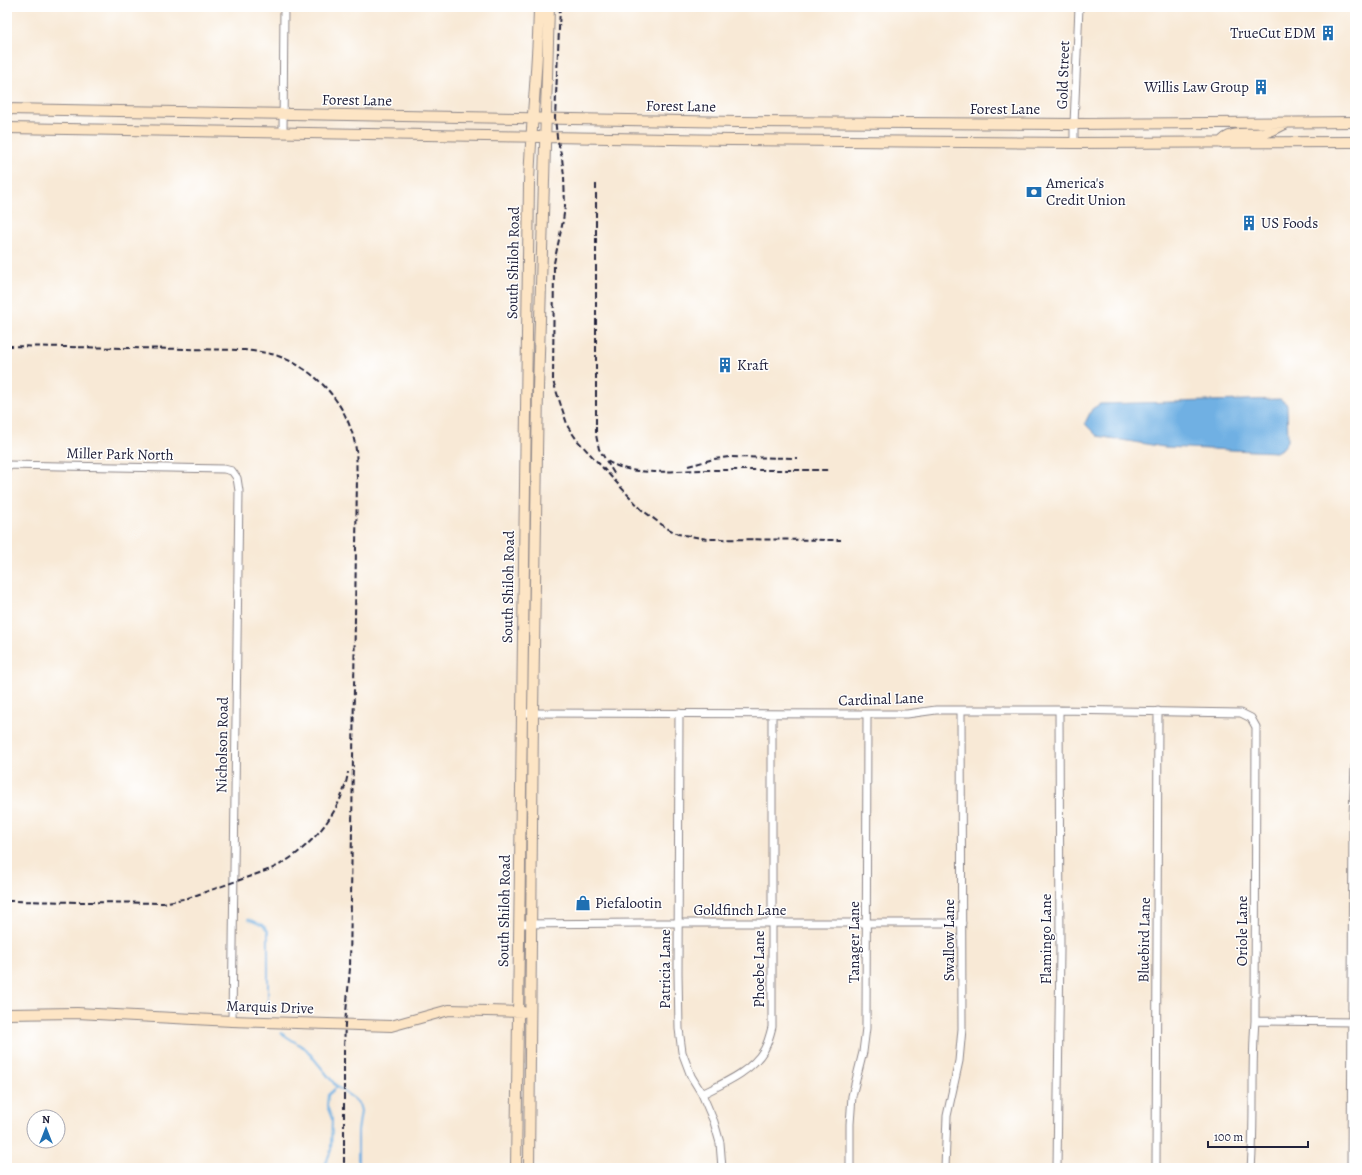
<svg xmlns="http://www.w3.org/2000/svg" width="1362" height="1175" font-family="Alegreya,serif">
<style>
.water{fill:#6fb0e3;stroke:#48698f}
.lines{fill:none;stroke-linecap:round;stroke-linejoin:round}
.stream{stroke:#6fb0e3;stroke-width:2}
.street-casing{stroke:#8d8688;stroke-width:9}
.secondary-casing{stroke:#8d8688;stroke-width:12}
.street{stroke:#fff;stroke-width:7}
.secondary{stroke:#fde5c5;stroke-width:10}
.rail{stroke:#22223b;stroke-width:2;stroke-dasharray:6 3;stroke-linecap:butt}
.labels{text-anchor:middle;dominant-baseline:central;stroke-width:3;stroke-linejoin:round;paint-order:stroke}
.poi-label{font-size:15px;fill:#22223b;stroke:#fff;text-anchor:start}
.street-label{font-size:15px;fill:#22223b;stroke:#fff}
</style>
<rect width="100%" height="100%" fill="#fff"/>
<filter id="ink" filterUnits="userSpaceOnUse"><feTurbulence type="fractalNoise" baseFrequency=".025" numOctaves="2"/><feDisplacementMap in="SourceGraphic" scale="8" xChannelSelector="R" yChannelSelector="G"/><feConvolveMatrix kernelMatrix="1 2 1 2 8 2 1 2 1" color-interpolation-filters="sRGB"/></filter>
<filter id="wash" filterUnits="userSpaceOnUse"><feTurbulence type="fractalNoise" baseFrequency=".012" numOctaves="4" result="noise"/><feDisplacementMap in="SourceGraphic" scale="16" xChannelSelector="R" yChannelSelector="G"/><feGaussianBlur stdDeviation="0.9" result="paint"/><feColorMatrix in="noise" values="0 0 0 0 0 0 0 0 0 0 0 0 0 0 0 0 0 1.4 0 .05"/><feComposite in="paint" operator="in"/></filter>
<g filter="url(#wash)">
<rect width="100%" height="100%" fill="#f8e9d6"/>
<path class="water" d="M1280,399l7,5 1,37 -5,7 -7,4 -112,-5 -67,-11 -10,-10 -2,-3 7,-14 8,-5z"/>
<g class="lines">
<path class="stream" d="M248,919l15,6 5,6v72
M281,1033l25,16 31,38 16,11 6,6 2,7 -3,20v37
M324,1168l7,-18 1,-31 -5,-13 1,-11 9,-8"/>
</g>
</g>
<g filter="url(#ink)">
<g class="lines">
<defs>
<path id="street" d="M283,132l1,-125
M1074,143v-19l5,-117
M7,469v-4l217,4 8,2 5,7 2,13 -7,530
M522,713l345,1h40l29,-4h123l182,3 10,5 5,9 -1,294c-4,49 0,98 -4,147
M679,713l-1,260 1,56 3,23 9,24 11,18 12,28 6,21 2,25
M519,924l120,-1h323
M1255,1021l100,1
M702,1094c22,-11 49,-22 62,-44 4,-7 6,-15 8,-23v-313
M850,1168v-44l2,-28 11,-44 3,-24 1,-314
M945,1168l2,-52 12,-55 3,-32 -1,-319
M1057,1168l3,-219 -1,-239
M1156,1168l2,-457
M1351,1168l2,-352 2,-50"/>
<path id="secondary" d="M7,109l731,13 336,2 281,-2
M7,128l724,12 343,3 281,-1
M1221,143c9,-14 29,-7 43,-10 7,-1 14,-6 21,-9
M7,1014l70,-1 155,8 159,5 58,-16 74,2
M516,1168l13,-985c2,-59 9,-117 10,-176
M529,1168l4,-455 5,-324 11,-382"/>
</defs>
<use href="#street" class="street-casing"/>
<use href="#secondary" class="secondary-casing"/>
<use href="#street" class="street"/>
<use href="#secondary" class="secondary"/>
<path class="rail" d="M560,7l-5,111 2,19 5,21 2,18 1,30 -2,15 -9,42 -1,118 15,46 9,13 65,70 23,17 13,7 29,5 134,1
M596,184v251l3,14 16,26
M7,346l238,4c11,2 23,2 33,6 40,14 72,51 78,94 1,9 0,18 1,27l-7,491 -5,56 -1,25v119
M607,461c28,17 64,9 96,9 42,0 84,0 126,0
M688,466l26,-7 15,-2 69,1
M7,901l156,2 25,-5 83,-29c36,-16 72,-57 77,-97"/>
</g>
</g>
<defs>
<symbol id="building-bare" viewBox="-9 -9 18 18"><path d="M-4-6H4V6H1V3H-1V6H-4ZM-2.5-4.3h1.7v1.8h-1.7ZM.8-4.3h1.7v1.8H.8ZM-2.5-1h1.7V.8h-1.7ZM.8-1h1.7V.8H.8Z" fill="#1f6fb2" stroke="#fff" stroke-width="2.5" paint-order="stroke"/></symbol>
<symbol id="bank-bare" viewBox="-9 -9 18 18"><path d="M-6-4H6V4H-6ZM0-2.3a2.3 2.3 0 1 0 0 4.6a2.3 2.3 0 1 0 0-4.6Z" fill="#1f6fb2" stroke="#fff" stroke-width="2.5" paint-order="stroke"/></symbol>
<symbol id="shop-bare" viewBox="-9 -9 18 18"><path d="M-5-2.5h2.3a2.7 3.5 0 0 1 5.4 0H5L5.5 6h-11ZM-1.5-2.5h3a1.5 2.3 0 0 0-3 0Z" fill="#1f6fb2" stroke="#fff" stroke-width="2.5" paint-order="stroke"/></symbol>
</defs>
<g fill-rule="evenodd">
<use href="#building-bare" x="1317" y="22" width="22" height="22"/>
<use href="#building-bare" x="1250" y="76" width="22" height="22"/>
<use href="#bank-bare" x="1023" y="181" width="22" height="22"/>
<use href="#building-bare" x="1238" y="212" width="22" height="22"/>
<use href="#building-bare" x="714" y="354" width="22" height="22"/>
<use href="#shop-bare" x="572" y="892" width="22" height="22"/>
</g>
<g class="labels">
<g class="poi-label">
<text x="1316" y="33" text-anchor="end">TrueCut EDM</text>
<text x="1249" y="87" text-anchor="end">Willis Law Group</text>
<text x="1046" y="183">America's<tspan x="1046" dy="17">Credit Union</tspan></text>
<text x="1261" y="223">US Foods</text>
<text x="737" y="365">Kraft</text>
<text x="595" y="903">Piefalootin</text>
</g>
<g class="street-label">
<text transform="translate(1063 75) rotate(-88)">Gold Street</text>
<text transform="translate(357 100) rotate(1)">Forest Lane</text>
<text transform="translate(681 106) rotate(1)">Forest Lane</text>
<text x="1005" y="109">Forest Lane</text>
<text transform="translate(513 263) rotate(-89)">South Shiloh Road</text>
<text transform="translate(120 454) rotate(1)">Miller Park North</text>
<text transform="translate(508 587) rotate(-89)">South Shiloh Road</text>
<text transform="translate(881 699) rotate(-2)">Cardinal Lane</text>
<text transform="translate(222 745) rotate(-89)">Nicholson Road</text>
<text x="740" y="910">Goldfinch Lane</text>
<text transform="translate(504 911) rotate(-89)">South Shiloh Road</text>
<text transform="translate(1242 931) rotate(-90)">Oriole Lane</text>
<text transform="translate(1046 939) rotate(-90)">Flamingo Lane</text>
<text transform="translate(949 940) rotate(-90)">Swallow Lane</text>
<text transform="translate(1144 940) rotate(-89)">Bluebird Lane</text>
<text transform="translate(854 942) rotate(-90)">Tanager Lane</text>
<text transform="translate(665 969) rotate(-90)">Patricia Lane</text>
<text transform="translate(759 969) rotate(-90)">Phoebe Lane</text>
<text transform="translate(270 1007) rotate(2)">Marquis Drive</text>
</g>
</g>
<rect width="1362" height="1175" fill="none" stroke="#fff" stroke-width="24"/>
<g transform="translate(46 1129)"><circle r="19" fill="#ffffff" stroke="#a7a7b1"/>
<path d="M0-3L7 15L0 10L-7 15Z" fill="#1f6fb2"/>
<text y="-6" font-size="11" font-weight="bold" text-anchor="middle" fill="#22223b">N</text>
</g>
<path d="M1208 1141v6h100v-6" fill="none" stroke="#22223b" stroke-width="2"/>
<text x="1214" y="1141" font-size="12" fill="#22223b" stroke="#ffffff" stroke-width="3" paint-order="stroke">100 m</text>
</svg>
